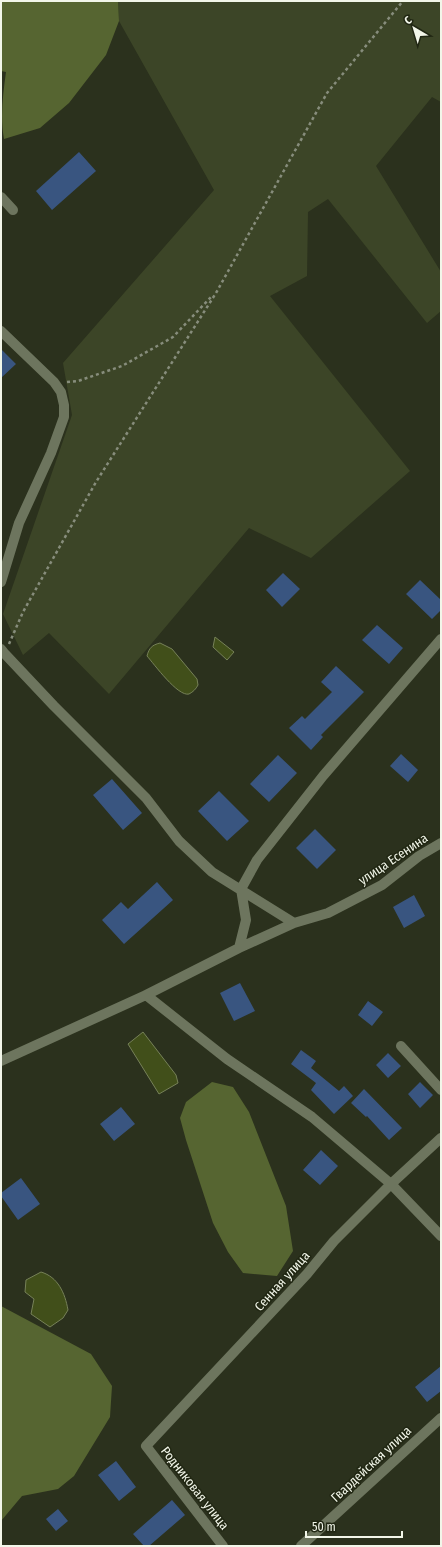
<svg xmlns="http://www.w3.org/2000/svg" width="442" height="1547" font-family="'Fira Sans Condensed',sans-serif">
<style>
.green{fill:#3c4527}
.forest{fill:#566531}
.water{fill:#414f1a;stroke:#768158}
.building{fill:#395580}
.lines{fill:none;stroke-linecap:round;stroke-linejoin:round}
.path{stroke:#878d7c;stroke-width:2.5;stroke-dasharray:3 3;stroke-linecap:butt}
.minor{stroke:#6d755e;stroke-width:10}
.labels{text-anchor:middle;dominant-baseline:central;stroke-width:3;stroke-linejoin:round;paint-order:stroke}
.street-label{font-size:13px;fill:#f2f6e9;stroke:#212713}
</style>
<rect width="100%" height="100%" fill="#2b311d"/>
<path class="green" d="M118,1h323v101l-9,-5 -56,69 65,106v39l-14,12 -99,-124 -20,13 -1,64 -37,20 140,175 -99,87 -62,-30 -140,166 -60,-61 -26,22 -20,-41 69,-199 -9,-52 151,-173 -95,-169z"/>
<path class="forest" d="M1,1h117l1,20 -13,34 -37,48 -29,25 -36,11c-4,-22 -1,-45 2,-67l-5,-1z
M212,1082l21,5 16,25 37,94 7,45 -16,25 -34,-3 -15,-21 -15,-29 -27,-83 -6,-22 6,-16z
M1,1306l90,48 21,32 -2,31 -36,59 -16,13 -36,7 -21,25z"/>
<path class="water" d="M215,637l19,15 -7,8 -14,-13z
M160,643l12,6 25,30 1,6c-2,4 -5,7 -9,9 -11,3 -35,-30 -42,-38 2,-8 5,-11 13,-13z
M143,1032l33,43 2,8 -19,11 -31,-50z
M41,1272c17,5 24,21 27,38l-5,8 -13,9 -19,-13 3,-15 -9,-7 1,-12z"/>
<path class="building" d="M79,152l17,19 -44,39 -16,-19z
M1,349l15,15 -15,14z
M283,573l17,16 -18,18 -16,-17z
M420,580l21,20v10l-9,9 -26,-25z
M377,625l26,23 -14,16 -27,-24z
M336,666l28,26 -43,43 2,2 -12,13 -22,-22 13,-12 3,3 27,-27 -11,-10z
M401,754l17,16 -10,12 -18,-16z
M278,755l19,18 -28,29 -19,-18z
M112,779l30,34 -19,17 -30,-35z
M219,791l30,30 -22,20 -29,-30z
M315,829l21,21 -19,19 -21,-21z
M157,882l16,18 -49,44 -22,-24 19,-18 7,7z
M414,895l11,21 -21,12 -11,-21z
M240,983l15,28 -21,10 -14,-28z
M368,1001l15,11 -11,14 -14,-11z
M301,1050l15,11 -5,7 28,23 5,-5 9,10 -19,18 -23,-24 5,-7 -25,-19z
M388,1053l13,13 -13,12 -12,-13z
M420,1082l13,13 -13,13 -12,-14z
M364,1089l38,39 -13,12 -22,-24 -1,1 -15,-14z
M121,1107l14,17 -21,17 -14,-17z
M321,1150l17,16 -18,19 -17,-15z
M21,1178l19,26 -22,16 -17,-24v-3z
M441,1366v25l-14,11 -12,-15z
M116,1461l20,26 -17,14 -21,-26z
M172,1500l13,15 -36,31h-5l-11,-12z
M58,1509l10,12 -12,10 -10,-12z"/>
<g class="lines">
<path class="path" d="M67,382l11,-1 44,-15 51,-29 38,-40
M9,644l14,-32 73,-130 120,-189 111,-200 76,-92"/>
<path class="minor" d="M1,197l12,13
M1,331l53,51 7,10 3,13v12l-13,36 -32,70 -18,59
M1,649l4,5 49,52 92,92 33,43 33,31 82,51
M239,948l7,-28 -5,-31 16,-29 66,-84 118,-137
M146,995l81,64 85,58 79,67 50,52
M401,1046l40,44
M1,1061l145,-66 93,-47 55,-25 34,-10 54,-28 37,-29 22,-13
M223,1546l-77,-100 161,-172 27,-33 57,-57 50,-46
M301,1546l140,-128"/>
</g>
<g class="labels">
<g class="street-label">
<text transform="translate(393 859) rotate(-34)">улица Есенина</text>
<text transform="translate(282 1281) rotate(-48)">Сенная улица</text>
<text transform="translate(371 1464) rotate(-43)">Гвардейская улица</text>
<text transform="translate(195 1488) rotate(52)">Родниковая улица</text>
</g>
</g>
<rect width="442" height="1547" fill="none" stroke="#f2f6e9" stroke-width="4"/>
<g transform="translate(414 28) rotate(322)" stroke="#212713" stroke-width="3" paint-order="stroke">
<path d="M0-3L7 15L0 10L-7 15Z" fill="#f2f6e9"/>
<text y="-6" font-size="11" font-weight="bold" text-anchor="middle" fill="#f2f6e9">С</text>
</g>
<path d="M306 1531v6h96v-6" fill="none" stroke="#f2f6e9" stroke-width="2"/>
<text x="312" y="1531" font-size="12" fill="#f2f6e9" stroke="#212713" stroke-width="3" paint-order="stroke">50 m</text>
</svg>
